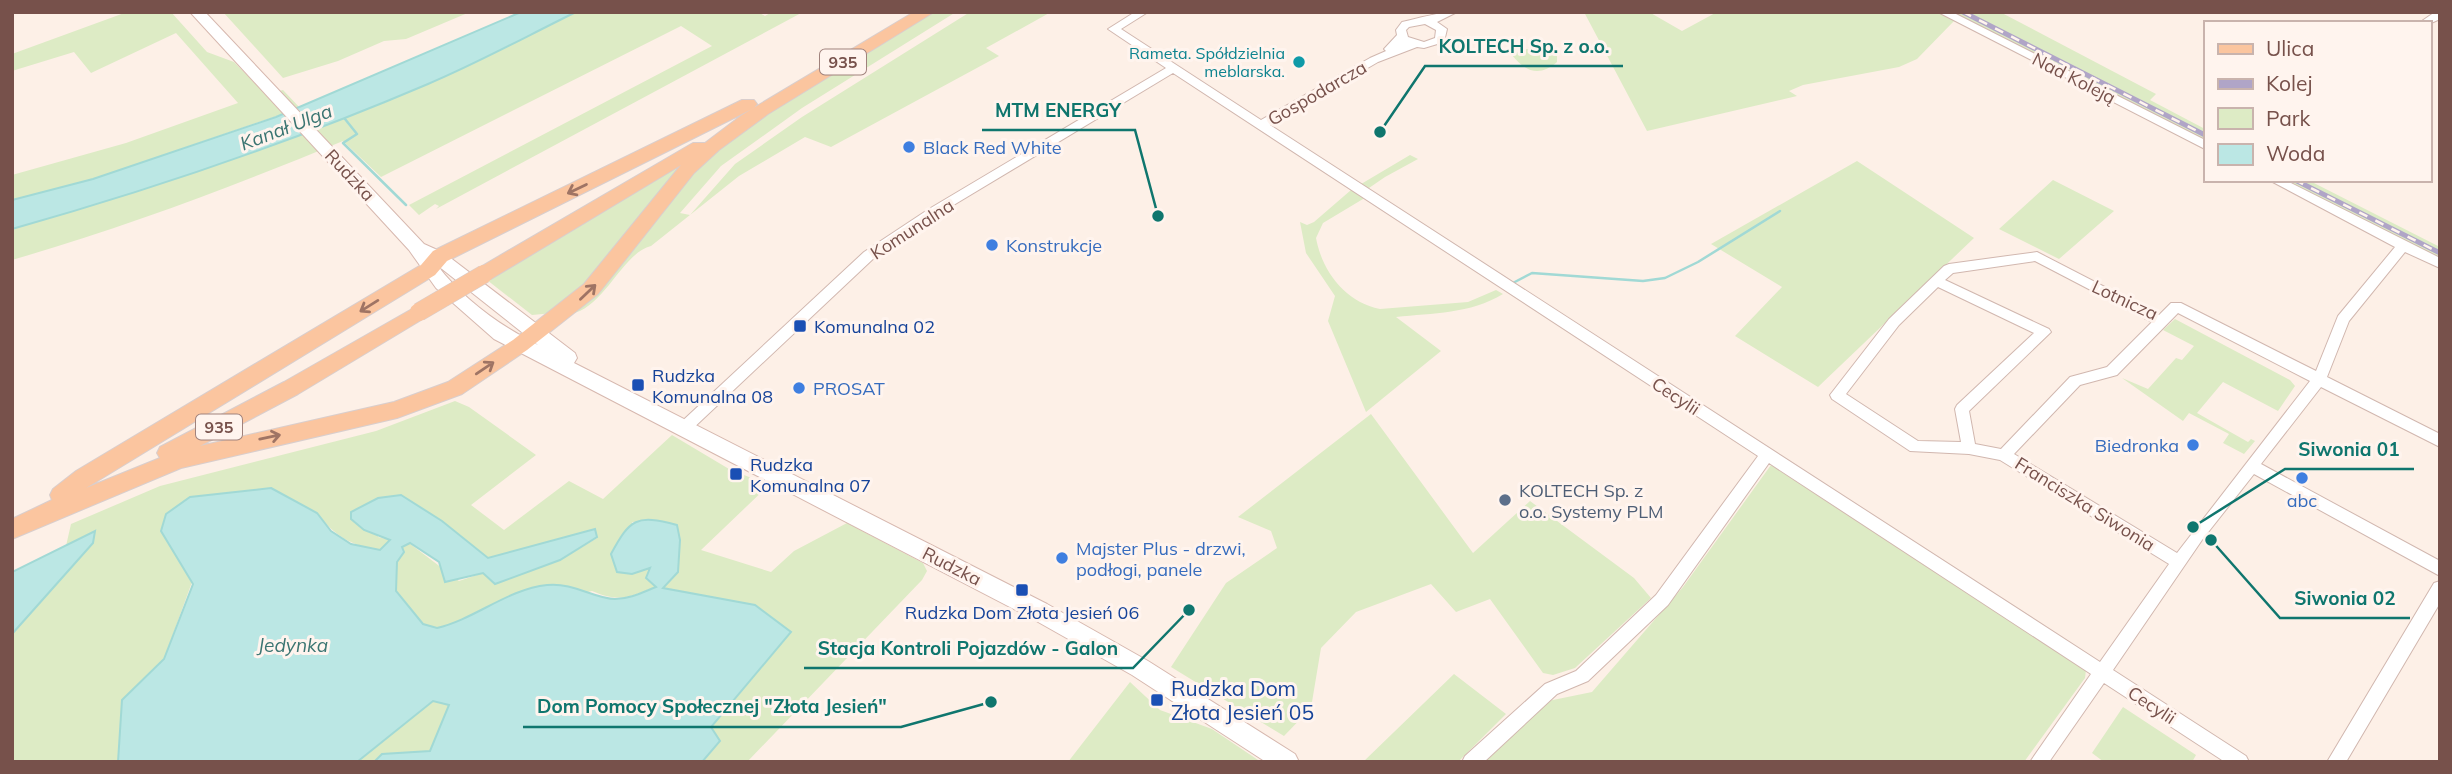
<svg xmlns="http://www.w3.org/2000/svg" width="2452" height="774" font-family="Mulish,sans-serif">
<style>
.green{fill:#ddebc5}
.water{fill:#bbe7e4;stroke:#a1d9d5;stroke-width:2}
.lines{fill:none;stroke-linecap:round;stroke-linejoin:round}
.stream{stroke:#a1d9d5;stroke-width:2.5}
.street-casing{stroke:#d1b7af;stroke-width:2}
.secondary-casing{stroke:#d7b8af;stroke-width:2}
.primary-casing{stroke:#d9cecd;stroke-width:2}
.street{fill:#fff;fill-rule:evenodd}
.secondary{fill:#fff;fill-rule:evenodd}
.primary{fill:#fbc59f;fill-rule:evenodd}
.rail-casing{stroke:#b0a5c7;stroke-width:5}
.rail{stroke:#fff4ee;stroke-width:2.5;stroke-dasharray:9;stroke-linecap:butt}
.primary-bridge-casing{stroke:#d9cecd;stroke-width:19;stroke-linecap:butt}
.primary-bridge{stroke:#fbc59f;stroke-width:18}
.oneway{stroke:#9f7464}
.culture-dot{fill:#0f9aa8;stroke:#fff4ee;stroke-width:2.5}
.shop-dot{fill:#3f7fe0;stroke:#fff4ee;stroke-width:2.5}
.transit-dot{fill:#1a4fb4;stroke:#fff4ee;stroke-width:2.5}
.service-dot{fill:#5c6f8a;stroke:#fff4ee;stroke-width:2.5}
.labels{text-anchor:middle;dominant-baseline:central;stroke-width:6;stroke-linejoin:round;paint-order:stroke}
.far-culture-label{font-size:16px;fill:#0d838f;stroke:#fff4ee;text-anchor:end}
.shield{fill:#fff4ee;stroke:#a0827c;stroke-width:2}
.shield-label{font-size:16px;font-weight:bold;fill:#77514b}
.street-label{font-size:18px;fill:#77514b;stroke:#fff4ee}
.shop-label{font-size:18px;fill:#366cbe;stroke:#fff4ee;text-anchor:start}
.transit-label{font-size:18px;fill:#164399;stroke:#fff4ee;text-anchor:start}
.service-label{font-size:18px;fill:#4e5e75;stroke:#fff4ee;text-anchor:start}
.water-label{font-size:19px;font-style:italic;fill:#3b7572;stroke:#fff4ee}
.near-transit-label{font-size:21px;fill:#164399;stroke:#fff4ee;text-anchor:start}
.leader{fill:none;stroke:#0f766e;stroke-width:2.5}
.callout-dot{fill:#0f766e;stroke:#fff4ee;stroke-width:2.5}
.callout-label{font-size:19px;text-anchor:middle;font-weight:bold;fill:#0f766e;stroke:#fff4ee;stroke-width:6;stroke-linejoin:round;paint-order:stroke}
</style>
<rect width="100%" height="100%" fill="#fdf0e7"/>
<path class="green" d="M127,12h44l36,40 27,10 32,32 17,-4 17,18 -207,71 -81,21v-25l114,-32 112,-40 -62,-70 -85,40 -17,-21 -62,19v-17z
M223,12h247l-64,27 -22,2 -46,20 -55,17z
M576,12h182l7,4 7,-4h31l-367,197 3,-3 -4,-2 -16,11 -10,-10 303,-159 -31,-20 -300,151 -38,-36c-109,45 -217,86 -331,119v-31c142,-40 280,-87 416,-145 50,-21 99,-48 148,-72z
M933,12h23l-154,96 -81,58 -41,47 10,2 45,-51 67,-47 168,-105h81l-65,36 13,8 -168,91 -26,-10 -66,39 -88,70c-29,7 -47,63 -81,68l129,-152 80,-57z
M1584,12h65l33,19 35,-19h283l156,82 -6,6 55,29v13l-251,-121 -37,38 -18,8 -96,18 -14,6 8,5 -150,35z
M1524,49l20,1 13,5v7c-17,15 -32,10 -45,-7z
M708,145l-120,140 -35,28 -21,2 -45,-35z
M1410,155l8,4 -33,18 -16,11 -6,11 -40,24 -7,15c6,33 29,64 64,71l88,-7 28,-12 7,4c-33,20 -70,19 -107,23l45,34 -75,61 -38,-91 7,-25 -29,-43 -6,-31 7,3 7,-3 37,-32z
M1857,161l117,77 -156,149 -83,-51 47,-49 -71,-43z
M2053,180l61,31 -55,48 -60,-30z
M2280,180h28l132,67v14z
M2175,319l115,61 5,6 -17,25 -55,-29 -26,31 51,29 3,-3 4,2 -11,13 -21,-11 6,-9 -40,-21 -6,8 -61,-43 26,11 28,-31 6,2 12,-14 -31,-16z
M455,401l14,6 67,48 -65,50 33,25 65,-49 34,18 69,-64 57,34 40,16 -68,65 70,22 23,-21 53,-28 76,40 4,8 -5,9 -175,182h-45l18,-21 -9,-14 80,-95 -36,-27 -93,-17 -2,-67 -28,1 12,47 7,-2 -5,11 11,8c-27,11 -37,17 -65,5l-155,37 -14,-4 -27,-33 1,-29 4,-15 8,-4 50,38 24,-8 25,7 14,-9 38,-11 37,-22 -2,-9 -107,29 -46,-37 -41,-26 -23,3v39l12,3 -10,10c-29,-4 -45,-14 -63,-37l-156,18 31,51 -28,77 -42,41 -4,62h-106v-128l83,-103 -29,15 5,-22 89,-38 216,-55z
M1371,414l102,139 57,-52 104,77 17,20 -76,70 -22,7 -10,-2 -53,-74 -34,13 -25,-28 -75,28 -35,36 -10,60 -27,28 -113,-69 55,-84 51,-35 -6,-17 -33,-14z
M1771,465l315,205 -1,8 -61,84h-544l68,-61 44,-9 91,-105z
M1454,674l52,40 -48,48h-95z
M1130,682l30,28 52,19 49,33h-193z
M433,701l16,4 -19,46 -48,3 -8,8h-17z
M2123,707l73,48 -4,7h-88l-12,-9z"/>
<path class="water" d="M521,12h55c-49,24 -98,51 -148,72 -136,58 -274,105 -416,145v-29l81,-21 183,-62z
M271,488l46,25 14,18 20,13 29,6 10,-10 -26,-10 -13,-11v-7l27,-14 23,-3 41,26 46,37 107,-29 2,8 -37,23 -65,24 -12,-11 -38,9 -6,-20 -29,-19 -8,4 2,5 -7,10 -1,29 27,33 14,4c38,-9 71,-39 110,-43 26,-3 48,14 68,14 15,0 28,-7 41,-12l-10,-9 4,-10 -18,6 -15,-2 -6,-18c19,-35 25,-40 66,-29l3,15 -2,32 -15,16 92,17 36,27 -80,95 9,14 -18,21h-328l8,-8 48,-3 19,-46 -16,-4 -76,61h-239l4,-62 42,-41 29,-75 -32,-53 5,-17 24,-17z
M95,531l-2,12 -81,91v-62z"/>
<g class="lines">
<path class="stream" d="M345,119l12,15 -14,9 63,62
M1511,284l21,-11 111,8 22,-3 33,-16 82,-51"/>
<defs>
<path id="street" d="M1135,12h13l-27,17 140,91 109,-62 16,-7 -2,-2 13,-14 -1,-5 6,-8c18,-4 37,-10 55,-10l-20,10 10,7 -3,13 -20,6 -7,-1 -39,15 -108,63 830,537 69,-98 -169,-104 -31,-6 -59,-3 -78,-52 -2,-4 59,-76 55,-53 5,-2 88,-12 122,63 12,-12h10l135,68 22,-55 57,-69 -126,-67h16l155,78v10l-35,-16 -56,69 -22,56 113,57v13l-119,-60 -60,77 179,97v15l-186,-102 -52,66 -89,130 133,86 3,6h-24l-121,-79 -55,79h-19l61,-88 -322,-211 -101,142 -80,76 -31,13 -73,68h-22l3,-6 80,-72 31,-13 80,-76 102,-139 -585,-383 -236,142 -63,43 -186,175h-10l-2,-4 2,-4 186,-173 65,-43 237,-141 -58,-39zM1425,24l11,6 -1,8 -11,4 -16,-5 -2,-7 3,-3zM2035,261l117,61 -45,45 -37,10 -69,72 -26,-5 -6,-33 82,-79 -2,-3 -104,-49 8,-7zM1938,287l96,46 -77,72 -2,4 6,33 -43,-1 -72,-47 53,-69zM2178,313l132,68 -133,172 -163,-99 66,-69 37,-10z
M1938,12h14l253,128v9z
M2435,12h5v7l-11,5 -10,-1z
M2440,581v22l-94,159h-19l107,-179z"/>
<path id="secondary" d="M190,12h15l219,232 20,9 131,100 2,5 -3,5 473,241 101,57 147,93 4,8h-33l-134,-87 -101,-57 -537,-279 -58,-51 -27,-38zM437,265l101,80c-39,-20 -74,-45 -101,-80z"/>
<path id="primary" d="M914,12h20l-166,102 -49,36 -25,23 -96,121 -71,56 -65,44 -65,24 -216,50 -169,71v-20l40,-19 -2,-5 3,-6 23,-18 345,-206 12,-14 309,-151h12l3,4 -3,4 -307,153 -12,14 -349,213 74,-30 -3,-5 3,-6 124,-65 135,-77 10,7 -3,5 -128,77 -98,52 194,-44 54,-20 65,-42 71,-56 97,-119 -190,114h-14l-3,-5 3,-5 216,-126h12l37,-28z"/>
</defs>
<use href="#street" class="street-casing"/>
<use href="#secondary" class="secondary-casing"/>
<use href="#primary" class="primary-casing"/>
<use href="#street" class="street"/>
<use href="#secondary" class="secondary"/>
<use href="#primary" class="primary"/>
<defs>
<path id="rail" d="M1963,12l242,123
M2295,180l145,73"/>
</defs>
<use href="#rail" class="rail-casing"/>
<use href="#rail" class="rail"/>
<defs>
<path id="primary-bridge" d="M419,312l65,-38"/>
</defs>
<use href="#primary-bridge" class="primary-bridge-casing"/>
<use href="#primary-bridge" class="primary-bridge"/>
</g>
<defs><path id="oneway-shaft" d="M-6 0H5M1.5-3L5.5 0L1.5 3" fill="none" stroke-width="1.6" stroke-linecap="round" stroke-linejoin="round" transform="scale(1.75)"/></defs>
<g class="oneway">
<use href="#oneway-shaft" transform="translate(577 189) rotate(154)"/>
<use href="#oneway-shaft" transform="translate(588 292) rotate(-44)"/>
<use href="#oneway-shaft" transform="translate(369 306) rotate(148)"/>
<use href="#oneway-shaft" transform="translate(485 368) rotate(-34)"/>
<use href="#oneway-shaft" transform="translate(270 437) rotate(-12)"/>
</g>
<circle class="culture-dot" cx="1299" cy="62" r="7"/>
<g class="shop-dot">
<circle cx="909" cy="147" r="7"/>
<circle cx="992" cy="245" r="7"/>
<circle cx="799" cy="388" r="7"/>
<circle cx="2193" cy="445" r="7"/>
<circle cx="2302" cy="478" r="7"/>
<circle cx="1062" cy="558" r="7"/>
</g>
<g class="transit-dot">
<rect x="793" y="319" width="14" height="14" rx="3.5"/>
<rect x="631" y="378" width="14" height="14" rx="3.5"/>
<rect x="729" y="467" width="14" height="14" rx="3.5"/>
<rect x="1015" y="583" width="14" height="14" rx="3.5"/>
<rect x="1150" y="693" width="14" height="14" rx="3.5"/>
</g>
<circle class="service-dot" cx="1505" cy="500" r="7"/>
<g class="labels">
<g class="far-culture-label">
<text x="1285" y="53">Rameta. Spółdzielnia<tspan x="1285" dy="18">meblarska.</tspan></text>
</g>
<g class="shield">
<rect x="820" y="49.5" width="46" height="25" rx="5"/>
<rect x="196" y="414.5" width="46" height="25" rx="5"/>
</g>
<g class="shield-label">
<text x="843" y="62">935</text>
<text x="219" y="427">935</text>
</g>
<g class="street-label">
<text transform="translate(2074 78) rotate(27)">Nad Koleją</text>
<text transform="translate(1317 93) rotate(-30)">Gospodarcza</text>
<text transform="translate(350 175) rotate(47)">Rudzka</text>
<text transform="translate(912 229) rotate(-33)">Komunalna</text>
<text transform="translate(2125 300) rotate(25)">Lotnicza</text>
<text transform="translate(1676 396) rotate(33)">Cecylii</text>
<text transform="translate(2085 504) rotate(32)">Franciszka Siwonia</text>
<text transform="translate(952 566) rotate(27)">Rudzka</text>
<text transform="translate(2152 705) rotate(33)">Cecylii</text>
</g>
<g class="shop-label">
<text x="923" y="147">Black Red White</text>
<text x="1006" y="245">Konstrukcje</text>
<text x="813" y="388">PROSAT</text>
<text x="2179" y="445" text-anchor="end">Biedronka</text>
<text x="2302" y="500" text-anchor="middle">abc</text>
<text x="1076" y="548">Majster Plus - drzwi,<tspan x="1076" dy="21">podłogi, panele</tspan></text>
</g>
<g class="transit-label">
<text x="814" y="326">Komunalna 02</text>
<text x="652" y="375">Rudzka<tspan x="652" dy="21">Komunalna 08</tspan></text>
<text x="750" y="464">Rudzka<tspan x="750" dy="21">Komunalna 07</tspan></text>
<text x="1022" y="612" text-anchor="middle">Rudzka Dom Złota Jesień 06</text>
</g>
<g class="service-label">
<text x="1519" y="490">KOLTECH Sp. z<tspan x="1519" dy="21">o.o. Systemy PLM</tspan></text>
</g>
<g class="water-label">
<text transform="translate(286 127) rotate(-21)">Kanał Ulga</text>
<text x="293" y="645">Jedynka</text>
</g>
<g class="near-transit-label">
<text x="1171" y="688">Rudzka Dom<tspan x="1171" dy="24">Złota Jesień 05</tspan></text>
</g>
</g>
<path class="leader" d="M1380 132L1425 66H1623M1158 216L1135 130H982M2193 527L2285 469H2414M2211 540L2280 618H2410M1189 610L1133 668H804M991 702L901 727H523"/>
<g class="callout-dot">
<circle cx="1380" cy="132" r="7"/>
<circle cx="1158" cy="216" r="7"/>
<circle cx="2193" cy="527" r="7"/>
<circle cx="2211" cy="540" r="7"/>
<circle cx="1189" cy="610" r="7"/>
<circle cx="991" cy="702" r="7"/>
</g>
<g class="callout-label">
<text x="1524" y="53">KOLTECH Sp. z o.o.</text>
<text x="1058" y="117">MTM ENERGY</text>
<text x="2349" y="456">Siwonia 01</text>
<text x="2345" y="605">Siwonia 02</text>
<text x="968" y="655">Stacja Kontroli Pojazdów - Galon</text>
<text x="712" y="713">Dom Pomocy Społecznej "Złota Jesień"</text>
</g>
<rect width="2452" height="774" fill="none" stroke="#77514b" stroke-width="28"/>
<rect x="2204" y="21" width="228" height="161" fill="#fff4ee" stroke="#c9b3ad" stroke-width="2"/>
<rect x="2218" y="44" width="35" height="10" fill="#fbc59f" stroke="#c9b3ad" stroke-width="2"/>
<text x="2266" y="56" font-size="21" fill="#77514b">Ulica</text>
<rect x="2218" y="79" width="35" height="10" fill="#b0a5c7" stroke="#c9b3ad" stroke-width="2"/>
<text x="2266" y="91" font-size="21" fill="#77514b">Kolej</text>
<rect x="2218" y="108" width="35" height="21" fill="#ddebc5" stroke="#c9b3ad" stroke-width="2"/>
<text x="2266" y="126" font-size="21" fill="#77514b">Park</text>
<rect x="2218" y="144" width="35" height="21" fill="#bbe7e4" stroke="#c9b3ad" stroke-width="2"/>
<text x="2266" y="161" font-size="21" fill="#77514b">Woda</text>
</svg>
